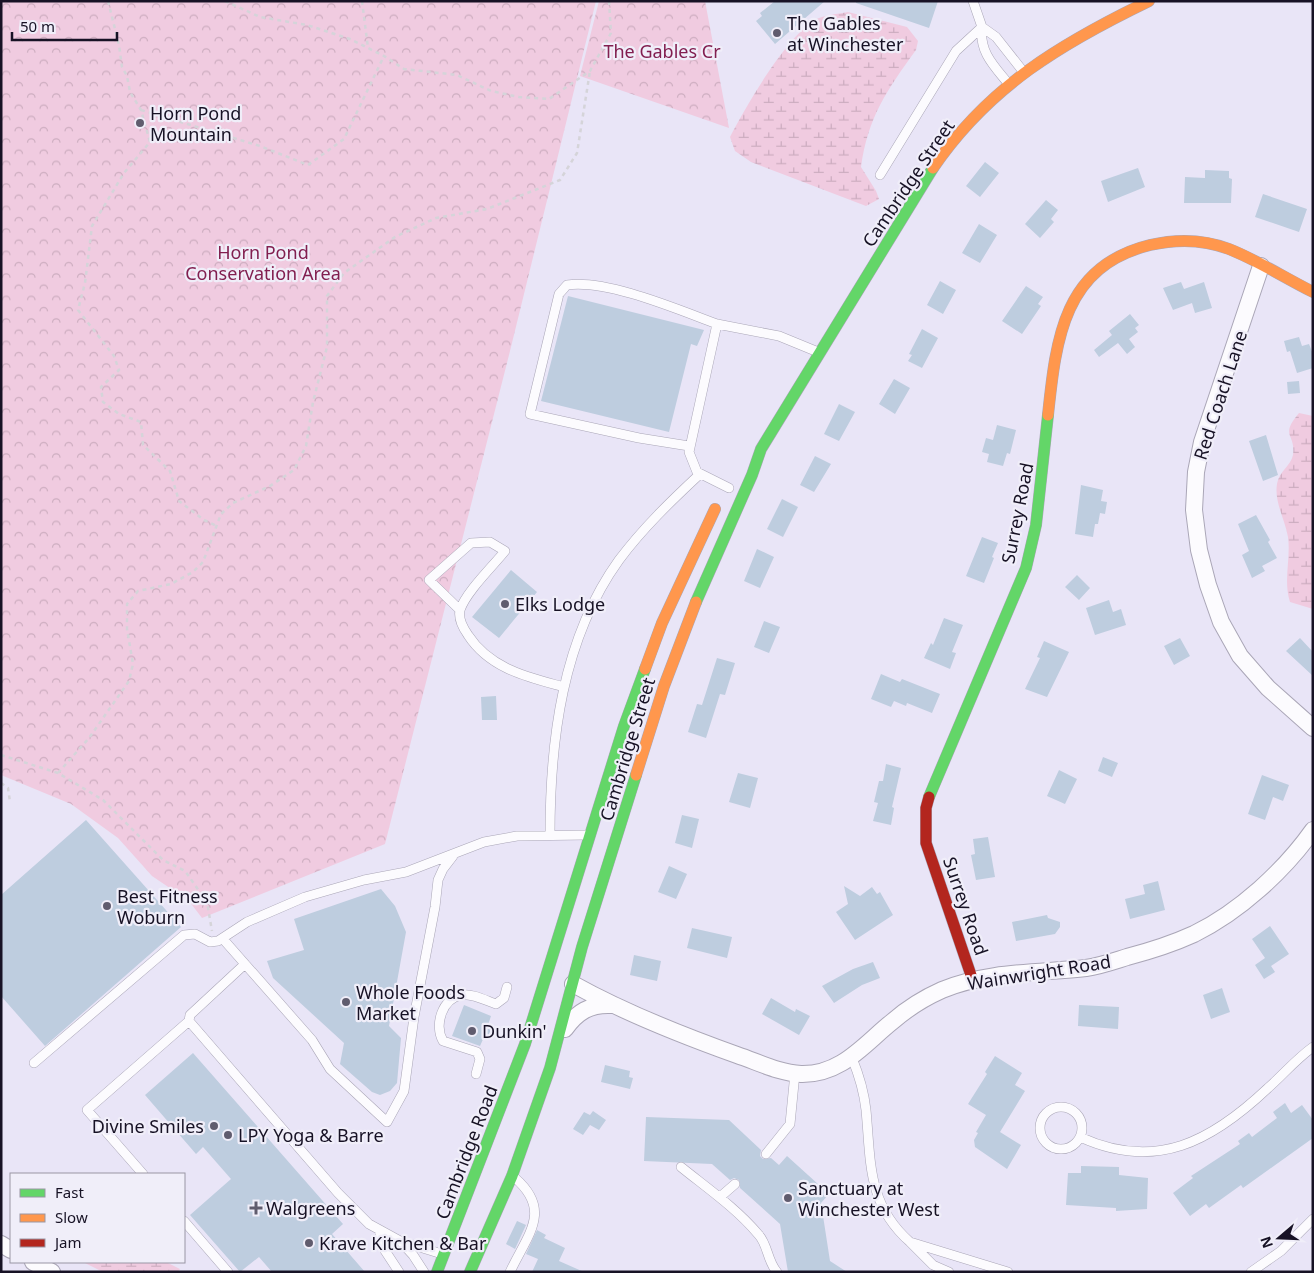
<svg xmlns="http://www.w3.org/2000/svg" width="1314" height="1273" font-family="'Noto Sans',sans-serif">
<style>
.wetland{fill:url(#wetland-marsh)}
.park{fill:url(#park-crowns)}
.building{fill:#becddf}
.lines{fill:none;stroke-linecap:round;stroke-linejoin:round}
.lane-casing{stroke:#aaa6b7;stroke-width:10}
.street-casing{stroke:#aaa6b7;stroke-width:18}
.fast-casing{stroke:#aaa6b7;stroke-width:12}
.slow-casing{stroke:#aaa6b7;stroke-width:12}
.jam-casing{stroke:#aaa6b7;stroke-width:12}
.path{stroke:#d5d4d9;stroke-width:2.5;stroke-dasharray:4 4;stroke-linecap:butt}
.lane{stroke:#fcfbfe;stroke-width:9}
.street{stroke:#fcfbfe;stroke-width:16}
.fast{stroke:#63d668;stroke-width:11}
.slow{stroke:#ff974d;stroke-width:11}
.jam{stroke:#b3261e;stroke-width:11}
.poi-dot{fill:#605c6e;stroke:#f0eef9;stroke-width:2}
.labels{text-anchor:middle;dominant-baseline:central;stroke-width:4.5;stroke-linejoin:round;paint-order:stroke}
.poi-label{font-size:18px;fill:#171225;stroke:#f0eef9;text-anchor:start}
.park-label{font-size:18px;fill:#821f50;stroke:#f0eef9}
.street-label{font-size:18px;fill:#171225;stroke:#f0eef9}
</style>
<defs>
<pattern id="wetland-marsh" width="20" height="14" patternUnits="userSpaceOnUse" patternTransform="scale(1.25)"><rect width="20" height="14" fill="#f0cbe0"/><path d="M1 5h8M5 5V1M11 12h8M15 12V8" fill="none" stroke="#cdadc0"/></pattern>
<pattern id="park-crowns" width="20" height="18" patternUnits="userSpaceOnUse" patternTransform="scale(1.25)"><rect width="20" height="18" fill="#f0cbe0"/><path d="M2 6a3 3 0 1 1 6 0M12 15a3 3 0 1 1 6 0" fill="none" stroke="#cdadc0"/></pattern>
</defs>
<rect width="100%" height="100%" fill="#e9e5f7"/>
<path class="wetland" d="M848,12l59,15 11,14 -2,9c-29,40 -48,67 -55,117l15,24 3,8 -13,7 -115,-44 -16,-11 -5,-14c16,-31 56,-100 85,-117 8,-5 23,-6 33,-8z
M1299,413l14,3v193l-23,-7c-7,-21 1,-44 -2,-65 -3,-18 -14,-35 -11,-53 2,-13 14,-18 16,-29 3,-22 -14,-18 6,-42z
M83,1262h83l14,7 -2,3h-75z"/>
<path class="park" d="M1,1h595l-86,350 -125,493 -183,74 -13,-17 -37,-25 -34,-38 -47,-34 -70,-29z
M599,1h106l24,127 -149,-52z"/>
<path class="building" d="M775,1h50l-50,43 -19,-23 6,-5 -2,-3z
M856,1h82l-9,27 -73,-25z
M985,162l14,11 -19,24 -14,-11z
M1138,168l7,19 -37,15 -7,-21z
M1205,170l24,1v7l3,1 -1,24h-47l1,-26 20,1z
M1263,194l44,15 -8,23 -44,-15z
M1046,200l12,10 -7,9 3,3 -14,16 -15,-14z
M979,224l18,11 -17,28 -18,-10z
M940,281l16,9 -13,24 -16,-9z
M1181,282l3,7 20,-7 8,26 -17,5 -3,-10 -19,7 -10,-22z
M1026,286l17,11 -5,7 3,2 -19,28 -20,-13z
M568,296l136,34 -7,16 -6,-2 -22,88 -128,-31z
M1130,314l9,11 -4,3 3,4 -9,7 6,8 -8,7 -9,-11 -19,14 -5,-7 18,-15 -3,-4z
M922,329l16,9 -16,30 -14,-7 4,-6 -3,-1z
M1299,337l3,9 7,-2 4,10v14l-16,5 -7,-22 -3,1 -3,-11z
M894,379l16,9 -15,26 -16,-10z
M1299,381l1,12 -12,1 -1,-12z
M839,404l16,8 -16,29 -15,-7z
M997,425l19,5 -6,24 -3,-1 -4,13 -16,-4 2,-8 -7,-2 4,-14 7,2z
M1266,435l12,40 -15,6 -14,-40z
M815,456l16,8 -17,28 -14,-7z
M1081,485l22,5 -2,11 6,1 -2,12 -5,-1 -2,11h-3l-2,13 -18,-3z
M782,499l16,8 -15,30 -16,-8z
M1256,515l14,25 -2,2 9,16 -15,8 3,5 -13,7 -10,-23 7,-4 -11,-27z
M982,537l16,6 -6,14 2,1 -10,25 -18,-7z
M757,549l17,8 -14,31 -16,-7z
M511,570l26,22 -38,46 -27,-21z
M1077,575l13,13 -11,12 -14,-13z
M1109,600l4,12 8,-3 5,16 -31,10 -9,-27z
M944,618l19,7 -11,27 4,1 -6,16 -26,-11 7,-15 2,2z
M764,621l16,6 -11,26 -15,-6z
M1180,638l10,18 -16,9 -10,-19z
M1300,638l13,14v24l-27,-25z
M1044,641l25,11 -22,45 -22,-8 15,-31 -3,-1z
M717,658l18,5 -10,32 -5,-1 -14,44 -18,-6 9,-28 5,1z
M881,674l19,8 2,-3 38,15 -8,19 -25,-10 -1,3 -12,-5 -3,6 -20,-8z
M496,696l1,24h-15l-1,-23z
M1103,757l15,6 -6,14 -14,-6z
M886,764l15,4 -9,39 2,1 -3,17 -18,-4 5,-18 -4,-1 5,-21h4z
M1059,770l18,9 -12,25 -18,-8z
M738,773l20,5 -8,30 -21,-6z
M1262,775l27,10 -6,16 -10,-4 -8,23 -17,-6z
M682,815l17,4 -7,29 -17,-5z
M86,820l95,107 -136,119 -44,-50v-101z
M988,837l7,40 -19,3 -5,-25 4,-1 -2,-15z
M669,866l18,8 -11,25 -18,-7z
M1158,881l7,29 -35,9 -5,-20 20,-5 -2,-9z
M844,886l16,10 12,-9 5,7 3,-2 13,23 -38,25 -19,-28 12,-8z
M381,889l14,17 11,26 -17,94 12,12 -4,45 -7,8 -10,4 -8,-3 -32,-28 4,-21 -71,-65 -6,-17 37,-11 -10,-31z
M1047,915l1,3 12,4v5l-5,7 -39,7 -4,-19z
M1270,926l19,28 -18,12 4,6 -11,7 -9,-14 10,-7 -13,-19z
M692,928l40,9 -5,21 -40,-10z
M634,955l27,6 -4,20 -27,-6z
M873,962l7,16 -18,7 -28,18 -12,-17 31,-17z
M1222,988l8,24 -19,7 -8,-24z
M771,998l24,14 1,-3 14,7 -11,19 -37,-21z
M464,1005l27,11 -3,9 4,2 -5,12 -3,-2 -4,9 -28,-10z
M1079,1005l40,2 -1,22 -40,-3z
M193,1053l150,171 -11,10 33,38h-93l-13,-15 -19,15 -50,-57 41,-36 -28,-32 -7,7 -51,-59z
M995,1056l27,17 -7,12 10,6 -25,41 21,13 -14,24 -32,-22 -1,-7 4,-7 -2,-1 10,-17 -18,-11 19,-30 -2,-2z
M605,1065l25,6 -1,6 4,1 -3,11 -29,-7z
M1285,1103l6,10 11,-8 11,15v18l-70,50 -2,-3 -32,23 -3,-4 -16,12 -17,-23 20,-15 -2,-2 49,-32 -2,-3 11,-8 3,4 25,-19 -4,-6z
M593,1111l13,9 -7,10 -9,-5 -7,10 -10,-6 11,-17 6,3z
M646,1117l83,3 32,30 -1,6 3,3 8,-1 8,7 8,-9 42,38 -8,9 9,58 17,11h-59l-8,-48 -40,-36 -1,-8 -5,-2 -4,2 -18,-16 -68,-3z
M1081,1166l38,1v8l29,3 -1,31 -31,2v-3l-50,-3 2,-32h13z
M517,1221l9,4 -11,24 -9,-5z
M537,1230l9,5 -2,3 21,10 -6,13 25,11h-52l6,-13 -12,-5z"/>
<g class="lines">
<defs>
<path id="lane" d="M1007,82c-14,-17 -28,-31 -25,-55l14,10 26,33
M880,175l76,-124 26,-24 -9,-26
M689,446l-50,-8 -109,-24 29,-120 8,-9c40,-6 112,25 150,39
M729,488l-32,-16 -8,-20 28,-128 62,12 39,16
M460,610l-31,-30 42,-37 19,-1 15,9c-12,15 -39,41 -45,59 -2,9 3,18 8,25 22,34 60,42 96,52
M550,835c0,-94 12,-196 69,-275 24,-32 52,-59 81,-86
M223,939l89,101 18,29 57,53 17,-31 10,-74 21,-110 3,-27 5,-11 10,-13
M245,964l-55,51 -1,6 149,172 31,31 31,17 42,13
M852,1058c7,17 12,34 14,52 5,52 1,94 44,132
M34,1063l150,-128 11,-1 15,8 8,-1 29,-19 58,-25 59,-17 42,-8 78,-30 33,-6 69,-1
M476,1074l4,-15 -3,-7 -34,-11c-9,-16 -1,-43 19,-46 10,-2 25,6 34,9l8,-6 3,-11
M1040 1128a21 21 0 1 1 42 0a21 21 0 1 1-42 0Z
M1080,1137c76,35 132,4 188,-49 15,-13 28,-29 45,-41
M766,1154l24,-30 5,-51
M681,1167c26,21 55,41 77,67 10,10 9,27 19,38
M143,1174l-56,-64 102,-89
M720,1197l15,-13
M184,1221l44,51
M380,1232v11l19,29
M402,1243l11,12 11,17
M510,1272c17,-37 43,-61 5,-94
M949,1272l-16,-7 -23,-23 98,30
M1251,1272l30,-21 32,-32"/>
<path id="street" d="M1261,266l-59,176 -6,30 -2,38 5,40 9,35 13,37 19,34 28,32 45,40
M573,984c52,29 108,51 164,71 21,7 42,18 64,19 41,1 64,-31 92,-53 15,-13 31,-23 49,-31 45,-19 97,-17 144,-22 14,-2 28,-7 41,-11 23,-6 45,-13 67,-23 45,-22 90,-63 119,-104
M565,1029c12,-17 25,-25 46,-24
M1,1244l10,6
M33,1262l19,10"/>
<path id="fast" d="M696,602l56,-127 9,-26 172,-281
M929,797l97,-229 10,-43 12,-110
M437,1272l88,-228 99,-318 21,-57
M470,1272l42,-96 38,-108 32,-121 54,-172"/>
<path id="slow" d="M933,168c56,-82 129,-125 216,-167
M1048,415c8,-77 16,-149 102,-170 26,-6 53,-6 79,4 28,11 56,29 84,43
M645,669l17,-46 53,-114
M636,775l28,-89 32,-84"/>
<path id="jam" d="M929,797l-3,11v35l47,138"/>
</defs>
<use href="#lane" class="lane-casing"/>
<use href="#street" class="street-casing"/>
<use href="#fast" class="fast-casing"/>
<use href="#slow" class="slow-casing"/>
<use href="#jam" class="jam-casing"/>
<path class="path" d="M108,1l11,44 3,22 5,9 3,16 11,18 9,32 -26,31 -32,53 -7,57 -7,27 36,46 5,14 -18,17 2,15 16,12 22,8 2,23 27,26 9,30 25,19 13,6
M225,1l35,16 47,8 43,14 34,17 20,13 53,6 34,16 28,6 30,2 41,-28 21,-38 -2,-32
M362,1l6,47
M141,110l119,36 48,19 36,-26 40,-83
M1,755l57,18 45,27 60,60 22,11 22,31 5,29
M58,773l31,-35 40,-57 4,-17 -6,-35v-25l11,-13 33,-7 22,-12 10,-10 18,-48 12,-11 37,-17 24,-16 12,-24 7,-44 14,-55v-51l17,-23 51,-36 41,-19 51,-9 73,-29 17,-27 13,-82
M1,783l7,5 2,14"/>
<use href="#lane" class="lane"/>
<use href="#street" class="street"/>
<use href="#fast" class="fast"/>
<use href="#slow" class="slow"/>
<use href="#jam" class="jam"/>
</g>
<g class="poi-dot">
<circle cx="777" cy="33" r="5"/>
<circle cx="140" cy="123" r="5"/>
<circle cx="505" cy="604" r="5"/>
<circle cx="107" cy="906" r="5"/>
<circle cx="346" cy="1002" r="5"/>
<circle cx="472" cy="1031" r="5"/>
<circle cx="214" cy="1126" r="5"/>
<circle cx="228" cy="1135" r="5"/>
<circle cx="788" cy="1198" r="5"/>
<path d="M253.5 1200.5h5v5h5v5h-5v5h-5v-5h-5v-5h5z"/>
<circle cx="309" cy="1243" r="5"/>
</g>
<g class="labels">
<g class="poi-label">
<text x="787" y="23">The Gables<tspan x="787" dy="21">at Winchester</tspan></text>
<text x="150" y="113">Horn Pond<tspan x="150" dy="21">Mountain</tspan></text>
<text x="515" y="604">Elks Lodge</text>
<text x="117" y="896">Best Fitness<tspan x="117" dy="21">Woburn</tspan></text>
<text x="356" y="992">Whole Foods<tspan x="356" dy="21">Market</tspan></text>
<text x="482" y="1031">Dunkin'</text>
<text x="204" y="1126" text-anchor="end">Divine Smiles</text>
<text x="238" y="1135">LPY Yoga &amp; Barre</text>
<text x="798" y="1188">Sanctuary at<tspan x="798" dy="21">Winchester West</tspan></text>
<text x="266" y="1208">Walgreens</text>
<text x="319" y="1243">Krave Kitchen &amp; Bar</text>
</g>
<g class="park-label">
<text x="662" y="51">The Gables Cr</text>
<text x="263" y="252">Horn Pond<tspan x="263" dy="21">Conservation Area</tspan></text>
</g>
<g class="street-label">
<text transform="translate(908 183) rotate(-56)">Cambridge Street</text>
<text transform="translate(1220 395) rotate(-72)">Red Coach Lane</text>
<text transform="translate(1017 513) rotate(-79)">Surrey Road</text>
<text transform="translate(627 749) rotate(-73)">Cambridge Street</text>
<text transform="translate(966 906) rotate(71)">Surrey Road</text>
<text transform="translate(1039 972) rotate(-9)">Wainwright Road</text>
<text transform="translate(466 1152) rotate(-69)">Cambridge Road</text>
</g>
</g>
<rect width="1314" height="1273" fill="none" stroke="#171225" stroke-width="5"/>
<rect x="10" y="1173" width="175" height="90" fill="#f0eef9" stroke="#9996a4"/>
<rect x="20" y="1189" width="25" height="8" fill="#63d668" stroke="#9996a4"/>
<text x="55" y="1198" font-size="15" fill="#171225">Fast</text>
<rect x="20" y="1214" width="25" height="8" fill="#ff974d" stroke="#9996a4"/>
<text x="55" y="1223" font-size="15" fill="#171225">Slow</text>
<rect x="20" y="1239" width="25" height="8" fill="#b3261e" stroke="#9996a4"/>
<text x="55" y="1248" font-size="15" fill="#171225">Jam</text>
<g transform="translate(1279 1238) rotate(251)" stroke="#f0eef9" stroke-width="4" paint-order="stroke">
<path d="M0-4L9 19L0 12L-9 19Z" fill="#171225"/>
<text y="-8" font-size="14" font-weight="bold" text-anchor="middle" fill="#171225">N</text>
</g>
<path d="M12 32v8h105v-8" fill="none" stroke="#171225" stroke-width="2.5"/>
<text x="20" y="32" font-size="15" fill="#171225" stroke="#f0eef9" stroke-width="4" paint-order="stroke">50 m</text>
</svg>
